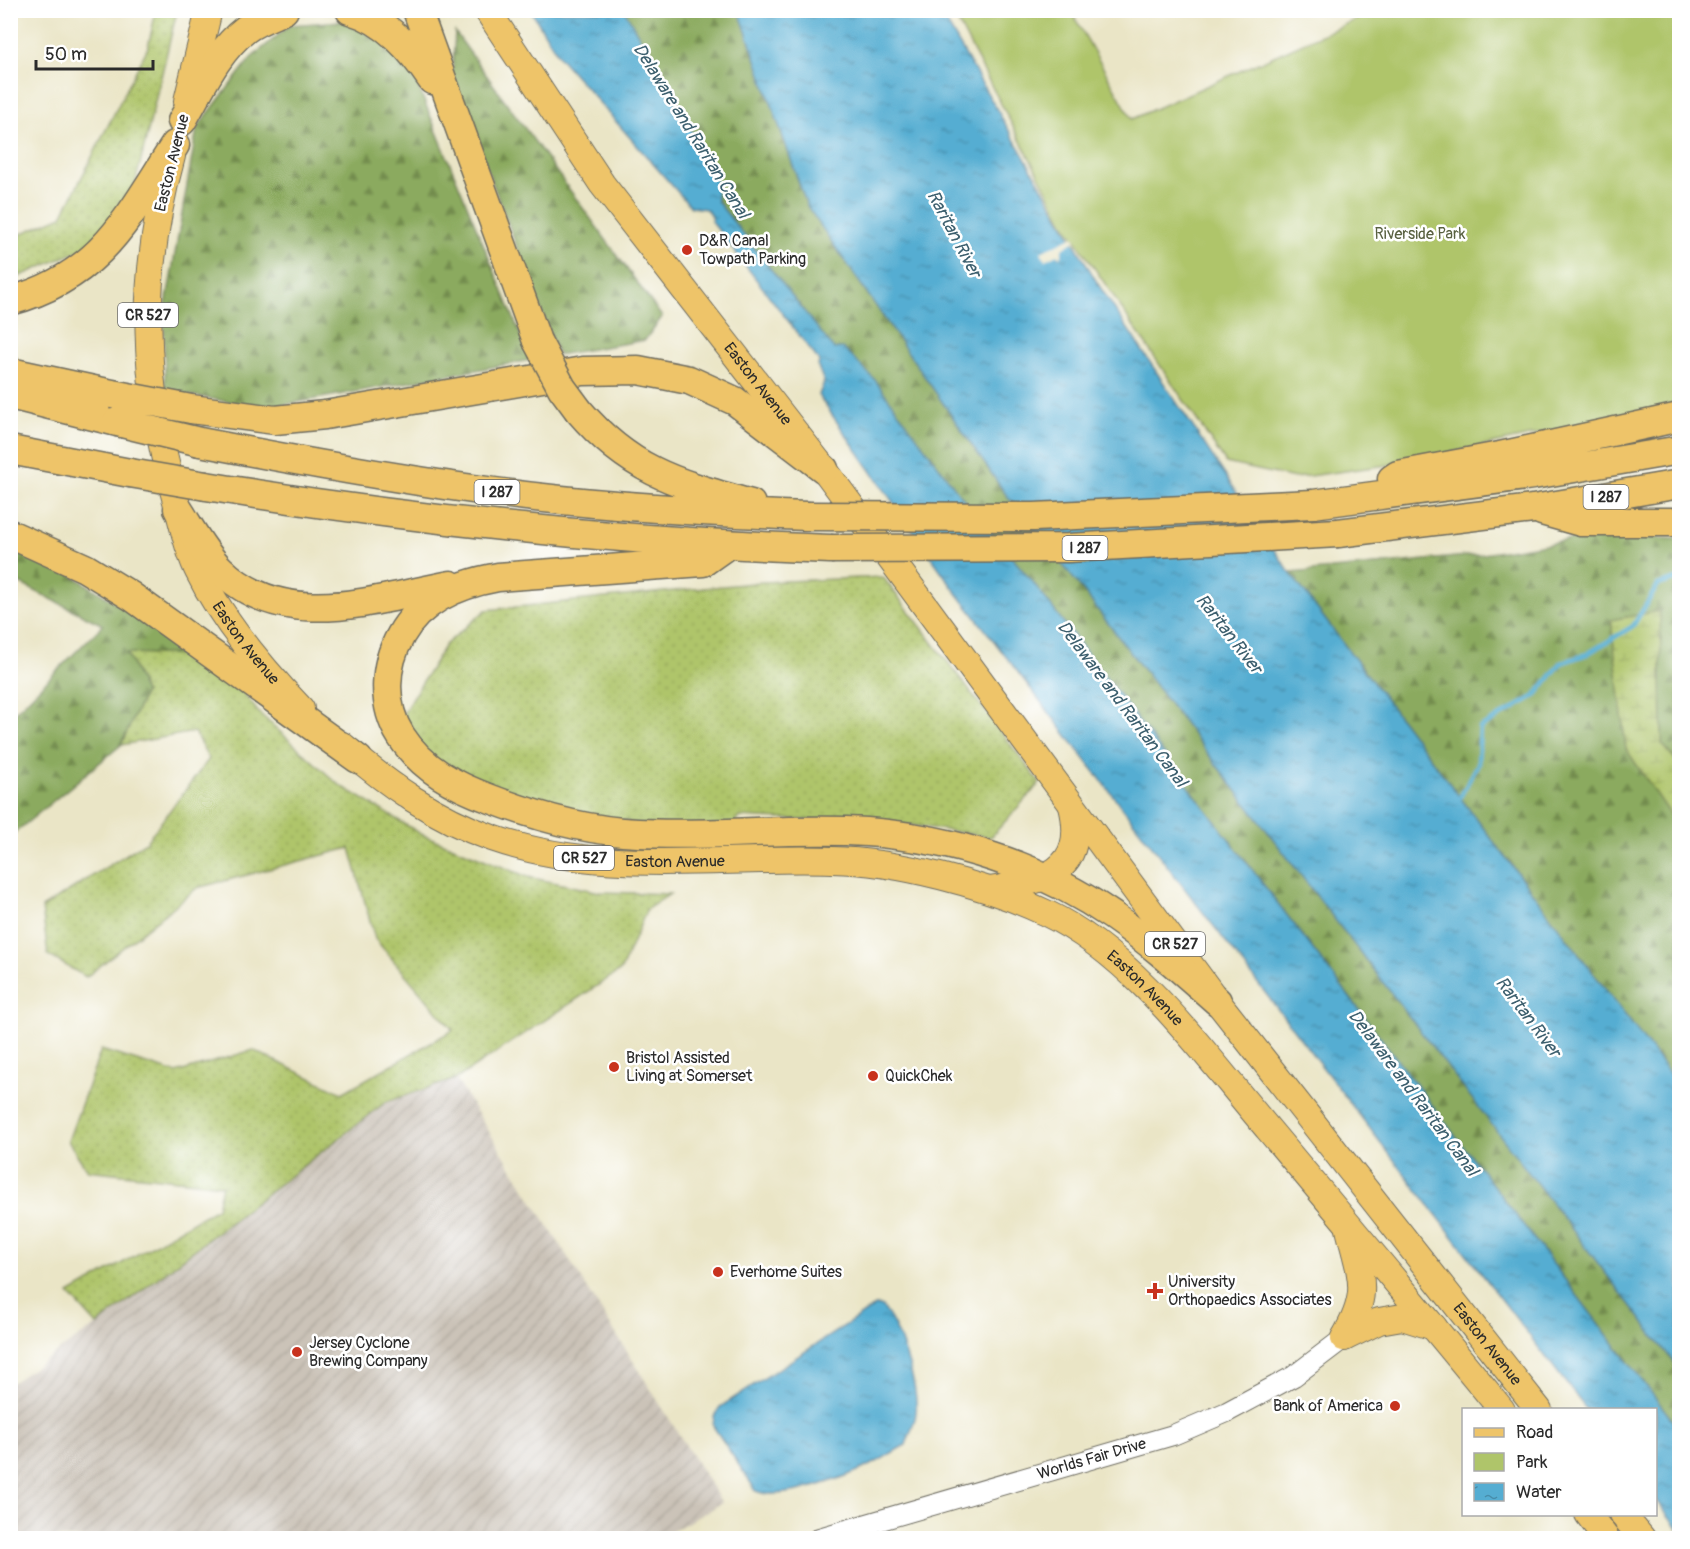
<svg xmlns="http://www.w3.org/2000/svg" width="1690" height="1549" font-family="Pangolin,sans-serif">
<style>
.industrial{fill:url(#industrial-furrows)}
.grass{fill:url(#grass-dots);stroke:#6d784a;stroke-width:1.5}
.forest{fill:url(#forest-firs);stroke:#5b6a44;stroke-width:1.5}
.wetland{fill:url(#wetland-marsh);stroke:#6d784a;stroke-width:1.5}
.park{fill:#afc56a;stroke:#6d784a;stroke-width:1.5}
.water{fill:url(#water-ripples);stroke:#406c7e;stroke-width:1.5}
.pier{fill:#eae5c6}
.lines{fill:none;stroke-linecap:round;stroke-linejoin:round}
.stream{stroke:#55add2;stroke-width:4.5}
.minor-casing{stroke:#6e6c61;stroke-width:22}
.major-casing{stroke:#6e6c61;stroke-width:28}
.highway-casing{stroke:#6e6c61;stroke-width:31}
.minor{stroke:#fff;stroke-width:20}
.major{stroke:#eec469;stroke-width:26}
.highway{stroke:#eec469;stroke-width:28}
.highway-bridge-casing{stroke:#6e6c61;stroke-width:31;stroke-linecap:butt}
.highway-bridge{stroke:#eec469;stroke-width:28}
.poi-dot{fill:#c8321e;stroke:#fff;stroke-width:2}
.labels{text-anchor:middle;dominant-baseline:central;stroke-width:5;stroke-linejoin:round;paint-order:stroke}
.shield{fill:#fff;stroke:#6b6b6b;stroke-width:1.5}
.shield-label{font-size:15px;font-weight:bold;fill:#2b2b2b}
.street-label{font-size:16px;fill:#2b2b2b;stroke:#fff}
.park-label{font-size:16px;fill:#596141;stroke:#fff}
.poi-label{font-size:16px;fill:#2b2b2b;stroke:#fff;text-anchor:start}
.water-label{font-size:18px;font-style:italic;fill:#3c5f6e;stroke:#fff}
</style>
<defs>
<pattern id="industrial-furrows" width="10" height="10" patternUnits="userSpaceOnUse" patternTransform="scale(1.5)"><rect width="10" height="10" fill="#cbc3b8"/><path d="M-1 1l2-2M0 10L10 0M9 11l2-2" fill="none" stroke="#aea89e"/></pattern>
<pattern id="grass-dots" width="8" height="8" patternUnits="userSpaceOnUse" patternTransform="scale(1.5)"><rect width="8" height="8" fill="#afc56a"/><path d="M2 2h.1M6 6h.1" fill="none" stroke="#97a95c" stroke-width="1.8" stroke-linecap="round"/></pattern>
<pattern id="forest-firs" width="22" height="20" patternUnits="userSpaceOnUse" patternTransform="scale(1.5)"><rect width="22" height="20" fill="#8baa5e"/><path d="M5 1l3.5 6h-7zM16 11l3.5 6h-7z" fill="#728b4e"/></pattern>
<pattern id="wetland-marsh" width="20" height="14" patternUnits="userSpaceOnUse" patternTransform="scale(1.5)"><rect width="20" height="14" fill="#afc56a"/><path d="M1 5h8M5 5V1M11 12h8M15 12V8" fill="none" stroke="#97a95c"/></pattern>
<pattern id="water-ripples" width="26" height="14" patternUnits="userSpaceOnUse" patternTransform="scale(1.5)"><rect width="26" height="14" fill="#55add2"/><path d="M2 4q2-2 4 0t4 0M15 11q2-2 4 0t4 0" fill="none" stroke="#478dab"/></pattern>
</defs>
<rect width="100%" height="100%" fill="#fff"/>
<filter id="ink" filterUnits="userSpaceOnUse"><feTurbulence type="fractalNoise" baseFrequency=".0167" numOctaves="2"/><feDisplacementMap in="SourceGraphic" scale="12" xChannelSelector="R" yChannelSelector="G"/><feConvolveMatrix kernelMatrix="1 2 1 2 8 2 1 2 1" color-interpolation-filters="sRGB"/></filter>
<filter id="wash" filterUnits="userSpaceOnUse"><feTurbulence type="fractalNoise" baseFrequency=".008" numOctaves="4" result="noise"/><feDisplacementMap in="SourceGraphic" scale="24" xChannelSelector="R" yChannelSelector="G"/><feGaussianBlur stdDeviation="1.35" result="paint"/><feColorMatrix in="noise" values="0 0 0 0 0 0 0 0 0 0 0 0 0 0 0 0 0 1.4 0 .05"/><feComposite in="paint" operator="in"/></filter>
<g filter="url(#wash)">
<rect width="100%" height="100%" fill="#eae5c6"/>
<path class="industrial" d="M456,1079l266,424 -62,35h-649l-1,-154 87,-59 289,-223z"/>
<path class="grass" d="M156,11h21l-43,178 -46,58 -77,33v-42l51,-22 86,-169z
M883,577l157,206 -49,54 -80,-12 -172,-8 -5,8h-92l-126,-27 -105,-50 -32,-26 24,-8 42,-69 41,-35 277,-28z
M127,653l71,2 40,30 20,27 80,72 83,50 107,43 72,15 70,2 -23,15 -26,61 -165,109 -70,23 -289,223 -28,-31 148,-86 5,-23 -135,-15 -19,-29 33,-91 75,23 77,-23 89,43 111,-63 -78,-91 -25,-91 -153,40 -111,89 -38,-22 -6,-47 104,-66 63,-83 -15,-27 -73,13 24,-53z"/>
<path class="forest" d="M625,11h114l68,195 198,287 73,91 601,785v60l-644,-844 -201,-235 -117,-149 -2,-27z
M342,21l62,31 127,308 -265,48 -101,-17 -1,-75 33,-188 54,-70 39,-33z
M455,32l207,285 -17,23 -87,15 -106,-279z
M1596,536l83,3v225l-17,-20 -2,-133 -49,9 15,129 53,78v259l-389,-513 187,-18z
M11,547l48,20 139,88 -71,-2 18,39 -24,53 -110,91v-120l92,-91 -92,-46z"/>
<path class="wetland" d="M1660,611l2,133 17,20v63l-53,-78 -15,-129z"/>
<path class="park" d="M952,11h119l61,108 243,-108h304v391l-31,9 -246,52 -107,15 -69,-15 -162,-240z"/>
<path class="water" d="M531,11h94l90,163 2,27 117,148 9,-1 32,32 82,111 78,94 644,844v101l-23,-31v-89l-70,-1 -633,-821 -130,-186 -4,-7 5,-13 -6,-15 1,-6 -107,-139v-5l-6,-8 -15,-2 -131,-149z
M739,11h201l158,273 192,289 389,513v283l-601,-785 -73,-91 -198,-287z
M875,1306h6c18,17 38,82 35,107 -1,10 -7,22 -10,32 -11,5 -21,13 -33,19 -24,12 -92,39 -117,27l-43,-65 1,-10 6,-9z"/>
<path class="pier" d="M1074,236l2,5 -14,7v7l-3,2 -2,-3 -12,6 -4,-8z"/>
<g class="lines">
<path class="stream" d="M1458,801l20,-37 2,-36 55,-32 26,-33 26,-9 46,-28 25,-41 22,-7"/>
</g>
</g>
<g filter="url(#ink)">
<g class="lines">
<defs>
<g id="minor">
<path id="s1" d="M819,1538l354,-103 54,-23 67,-36 50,-38"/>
</g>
<g id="major">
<path id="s2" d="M487,10l115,174 222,285 393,532 322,409"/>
<path d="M187,101l22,-91"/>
<path id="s3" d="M172,156c-33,121 -31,226 4,345 7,24 11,48 22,70 25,51 64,97 103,138"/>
<path id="s4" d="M342,745c45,39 93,73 150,93 111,39 226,18 340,22 64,1 156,25 214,53 89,42 160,143 223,217 78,93 156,186 233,280"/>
<path d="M989,890c53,-8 99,-18 83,-84"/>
<path d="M1344,1338c27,-46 17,-60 5,-109"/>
<path d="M1344,1338l35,-17 23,-4 32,10"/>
<path d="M1588,1514l18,24"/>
<path d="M1622,1514l20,24"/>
</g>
<path id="highway" d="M350,10c37,11 62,40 82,70
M417,10l120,331
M182,121c18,-31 35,-70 64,-92 11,-8 25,-13 38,-19
M10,301c92,-25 118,-84 165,-156
M10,372l102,22
M10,395l107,27
M191,409l84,11 50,-5 258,-44 55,-1 51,10 46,21 89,68
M579,411c52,61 98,72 172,93
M200,442c98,19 196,37 295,50 103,14 207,20 312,24
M10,450l120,23
M1392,479l6,-4 102,-19 180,-39
M206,486c207,34 415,56 625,63
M1313,504l220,-29 147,-25
M178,509c13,20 25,43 42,60 64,64 155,30 231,16
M1542,511l39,11h99
M1338,533l195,-24 147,-25
M10,534l75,34 46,28 227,163
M727,545l-24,17 -205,15c-39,7 -77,22 -97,58 -18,31 -19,71 0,101 21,33 54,50 90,63 47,18 96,32 147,34 76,4 153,-6 229,-1 42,3 87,12 126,25 96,31 151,80 224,144"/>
</defs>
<use href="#minor" class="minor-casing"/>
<use href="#major" class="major-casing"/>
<use href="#highway" class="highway-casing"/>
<use href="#minor" class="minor"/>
<use href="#major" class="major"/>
<use href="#highway" class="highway"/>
<defs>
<path id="highway-bridge" d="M537,341l25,47 17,23
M112,394l79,15
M117,422l83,20
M130,473l76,13
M807,516l227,1 279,-13
M831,549l237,-1 270,-15"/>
</defs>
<use href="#highway-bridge" class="highway-bridge-casing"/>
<use href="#highway-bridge" class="highway-bridge"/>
</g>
</g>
<g class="poi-dot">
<circle cx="687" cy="250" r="6"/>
<circle cx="614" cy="1067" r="6"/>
<circle cx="873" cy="1076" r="6"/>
<circle cx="718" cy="1272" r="6"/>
<path d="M1152 1282h6v6h6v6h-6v6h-6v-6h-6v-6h6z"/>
<circle cx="297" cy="1352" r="6"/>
<circle cx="1395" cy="1406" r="6"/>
</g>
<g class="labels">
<g class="shield">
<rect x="118" y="303" width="60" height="24" rx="4.5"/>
<rect x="474.5" y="480" width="45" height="24" rx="4.5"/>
<rect x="1583.5" y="485" width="45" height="24" rx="4.5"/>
<rect x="1062.5" y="536" width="45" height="24" rx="4.5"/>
<rect x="554" y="846" width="60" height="24" rx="4.5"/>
<rect x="1145" y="932" width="60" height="24" rx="4.5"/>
</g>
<g class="shield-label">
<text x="148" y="315">CR 527</text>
<text x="497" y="492">I 287</text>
<text x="1606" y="497">I 287</text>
<text x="1085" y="548">I 287</text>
<text x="584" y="858">CR 527</text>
<text x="1175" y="944">CR 527</text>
</g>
<g class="street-label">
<text transform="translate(172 163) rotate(-76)">Easton Avenue</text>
<text stroke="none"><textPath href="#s2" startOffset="462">Easton Avenue</textPath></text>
<text stroke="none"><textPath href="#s3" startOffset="510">Easton Avenue</textPath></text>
<text stroke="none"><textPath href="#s4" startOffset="363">Easton Avenue</textPath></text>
<text stroke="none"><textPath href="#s4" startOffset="867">Easton Avenue</textPath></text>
<text stroke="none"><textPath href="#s2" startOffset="1668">Easton Avenue</textPath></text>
<text stroke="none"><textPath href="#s1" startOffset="284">Worlds Fair Drive</textPath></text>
</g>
<g class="park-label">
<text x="1420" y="234">Riverside Park</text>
</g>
<g class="poi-label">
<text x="699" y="241">D&amp;R Canal<tspan x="699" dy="18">Towpath Parking</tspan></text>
<text x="626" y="1058">Bristol Assisted<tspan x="626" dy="18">Living at Somerset</tspan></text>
<text x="885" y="1076">QuickChek</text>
<text x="730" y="1272">Everhome Suites</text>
<text x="1168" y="1282">University<tspan x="1168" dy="18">Orthopaedics Associates</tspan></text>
<text x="309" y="1343">Jersey Cyclone<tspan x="309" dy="18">Brewing Company</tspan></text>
<text x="1383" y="1406" text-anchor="end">Bank of America</text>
</g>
<g class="water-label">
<text transform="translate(691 131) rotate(58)">Delaware and Raritan Canal</text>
<text transform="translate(954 234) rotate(62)">Raritan River</text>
<text transform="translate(1229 634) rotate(52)">Raritan River</text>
<text transform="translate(1122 704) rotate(53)">Delaware and Raritan Canal</text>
<text transform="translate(1528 1017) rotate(53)">Raritan River</text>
<text transform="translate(1413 1093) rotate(53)">Delaware and Raritan Canal</text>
</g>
</g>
<rect width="1690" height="1549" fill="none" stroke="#fff" stroke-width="36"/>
<rect x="1462" y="1408" width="195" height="108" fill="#ffffff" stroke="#aaaaaa" stroke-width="1.5"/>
<rect x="1474" y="1428" width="30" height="9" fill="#eec469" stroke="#aaaaaa" stroke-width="1.5"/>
<text x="1516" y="1438" font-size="18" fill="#2b2b2b">Road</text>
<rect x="1474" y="1453" width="30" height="18" fill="#afc56a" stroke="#aaaaaa" stroke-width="1.5"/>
<text x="1516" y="1468" font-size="18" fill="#2b2b2b">Park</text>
<rect x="1474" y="1483" width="30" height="18" fill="url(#water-ripples)" stroke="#aaaaaa" stroke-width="1.5"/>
<text x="1516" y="1498" font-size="18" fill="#2b2b2b">Water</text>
<path d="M36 60v9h117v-9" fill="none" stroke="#2b2b2b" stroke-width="3"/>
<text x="45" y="60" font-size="18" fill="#2b2b2b" stroke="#ffffff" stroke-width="4.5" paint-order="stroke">50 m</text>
</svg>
